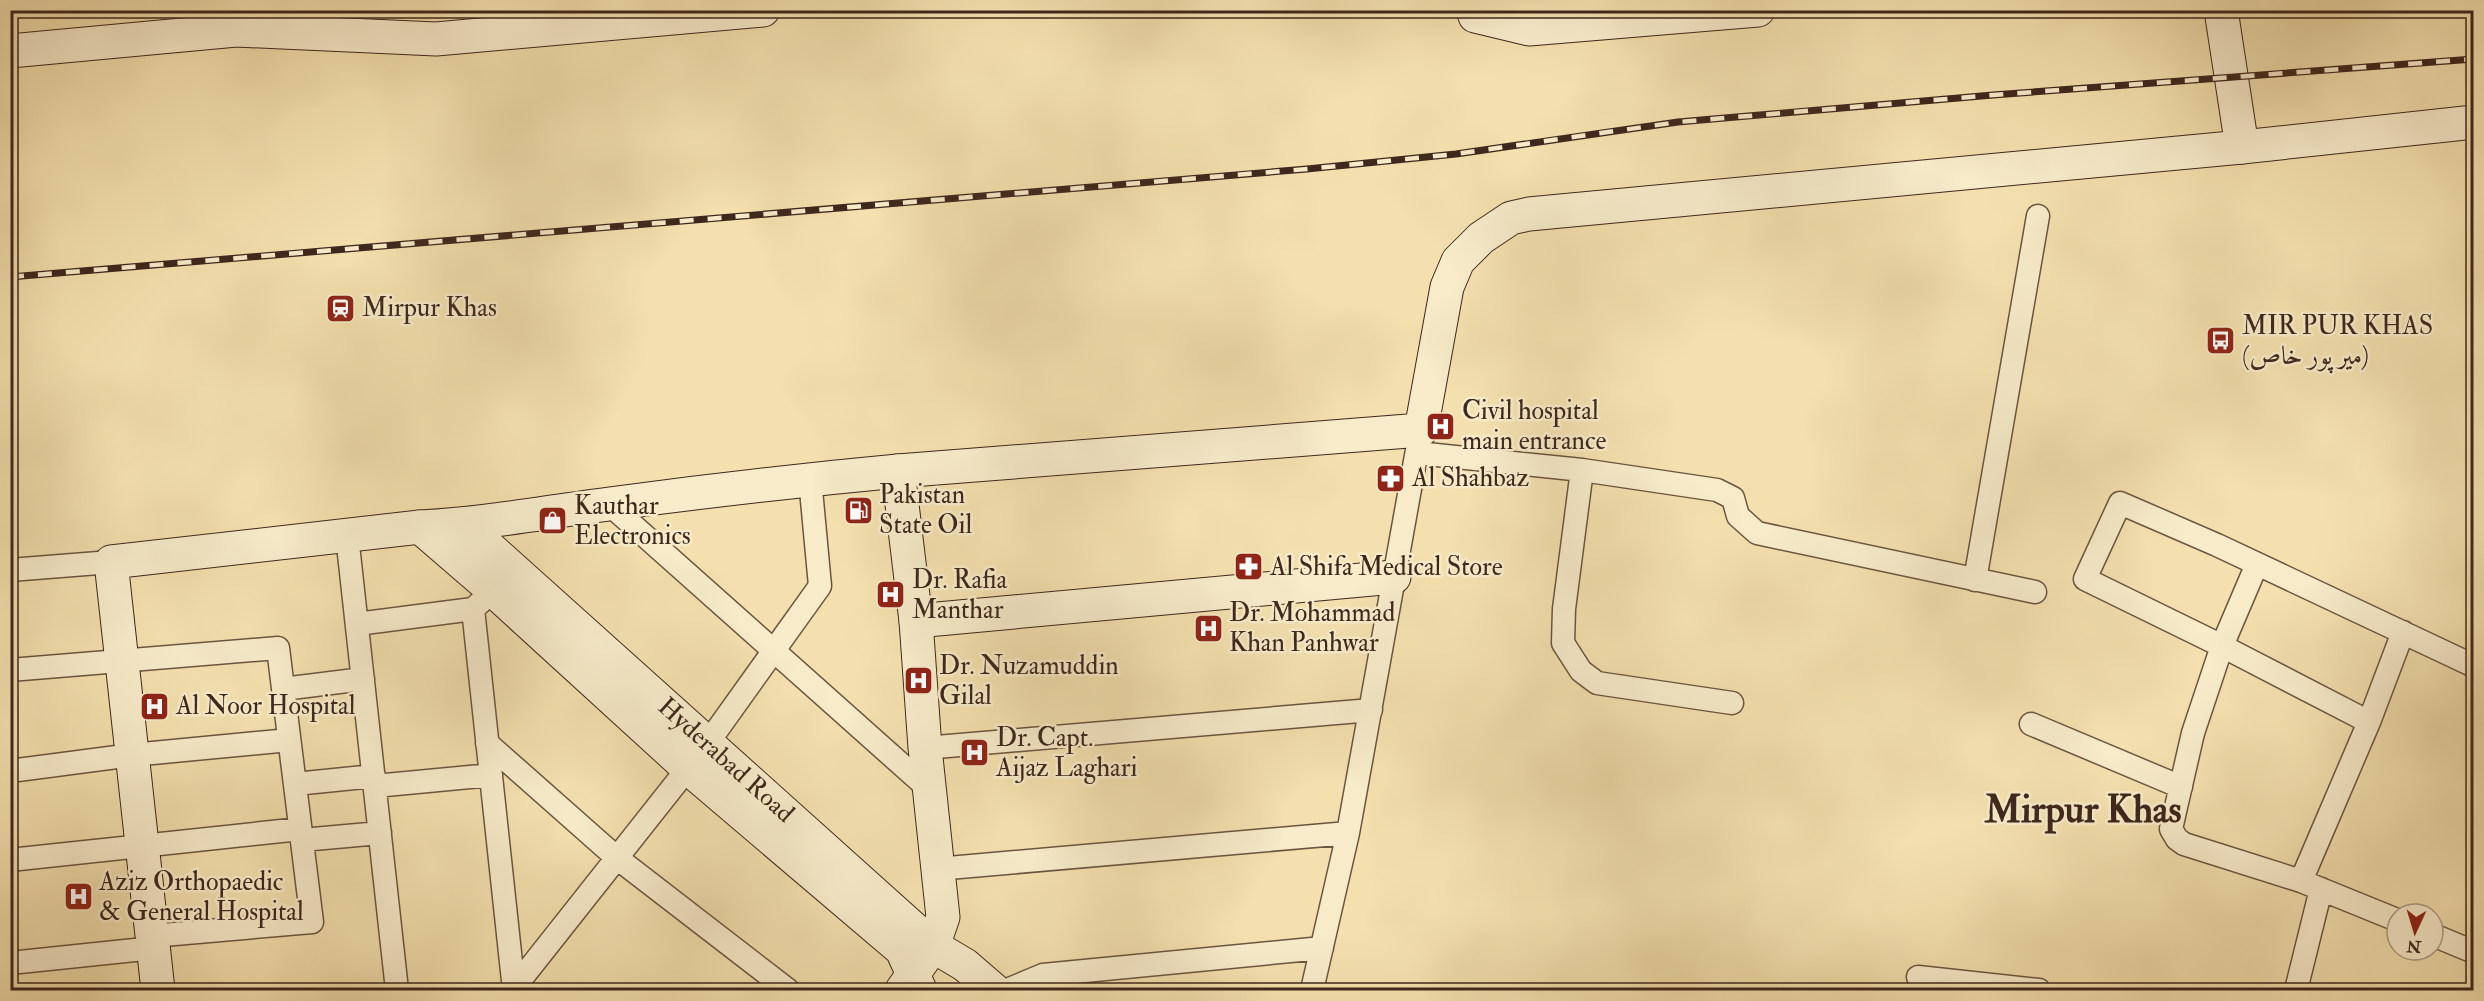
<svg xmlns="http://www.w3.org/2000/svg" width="2484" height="1001" font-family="'IM FELL Double Pica',Amiri,serif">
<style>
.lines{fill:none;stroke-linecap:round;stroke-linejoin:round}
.street-casing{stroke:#6b5541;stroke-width:25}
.secondary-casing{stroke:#3e271d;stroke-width:35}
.street{stroke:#f7ebca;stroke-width:22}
.secondary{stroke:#f7ebca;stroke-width:33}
.rail-casing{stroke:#3e271d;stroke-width:7}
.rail{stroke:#f7ebca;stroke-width:4.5;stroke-dasharray:14;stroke-linecap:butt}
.labels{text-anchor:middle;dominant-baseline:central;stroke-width:5;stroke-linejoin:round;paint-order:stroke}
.poi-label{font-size:26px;fill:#3e271d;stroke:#f7ebca;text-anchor:start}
.street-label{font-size:26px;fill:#3e271d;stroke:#f7ebca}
.town-label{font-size:38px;font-weight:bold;fill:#3e271d;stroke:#f7ebca}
</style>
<rect width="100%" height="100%" fill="#f3e0ae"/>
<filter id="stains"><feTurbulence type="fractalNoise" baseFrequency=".00333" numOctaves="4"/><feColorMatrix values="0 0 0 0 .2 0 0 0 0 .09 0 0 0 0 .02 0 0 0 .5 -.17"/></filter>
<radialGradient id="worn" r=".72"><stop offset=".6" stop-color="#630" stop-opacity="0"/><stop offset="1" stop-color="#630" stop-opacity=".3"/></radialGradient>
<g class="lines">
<defs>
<path id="street" d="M1417,453l165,17 135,20 16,8 5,18 19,17 278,59
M1582,470l-18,139 -1,34 18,28 16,12 135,20
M609,504l321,286
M347,536l50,454
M2257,564l-35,82 -29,87 -22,96 6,10 7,5 117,37 96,39
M10,570l101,-8
M1975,580l63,-364
M473,609l41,381
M357,624l116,-15 10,-9
M10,670l268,-22 34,274 -160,14
M283,689l80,-10
M2369,722l-147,-76 -137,-67 35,-76 97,42 257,121
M2031,724l150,63
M487,743l130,115 171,132
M925,748l446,-38
M10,771l122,-16 157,-15
M295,784l79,-8
M375,786l116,-11
M302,840l78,-7
M10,860l290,-31
M937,869l411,-36
M2301,881l68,-159 34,-90
M2433,935l41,17
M10,963l144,-15
M1918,977l121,13
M514,988l193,-244 113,-158 -10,-107
M1007,990l36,-15 279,-27
M1312,990l36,-157 71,-394
M2296,990l25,-101"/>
<g id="secondary">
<path d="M1473,10l2,6 54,13 229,-19"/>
<path d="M2221,10l21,137"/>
<path d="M10,51l226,-21 200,9 327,-29"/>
<path id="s1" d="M464,525l469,421 32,19 29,25"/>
<path d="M420,527l73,63 195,178 214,182 18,40"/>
<path d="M916,621l478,-44"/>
<path d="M158,990l-47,-428 309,-35c64,-3 126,-15 189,-23 97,-13 193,-24 289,-33"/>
<path d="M902,990l31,-44 10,-29 -18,-169 -9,-127 -18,-150 523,-41 26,-143 11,-26 23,-23 30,-20 18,-4 713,-67 232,-25"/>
</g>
</defs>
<use href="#street" class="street-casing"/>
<use href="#secondary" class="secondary-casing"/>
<use href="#street" class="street"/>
<use href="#secondary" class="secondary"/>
<defs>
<path id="rail" d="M10,277l1297,-108 149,-15 222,-32 315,-27 481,-36"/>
</defs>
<use href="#rail" class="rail-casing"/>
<use href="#rail" class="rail"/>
</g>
<defs>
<symbol id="station-square" viewBox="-11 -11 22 22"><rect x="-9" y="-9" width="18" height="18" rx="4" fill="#8f2418" stroke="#f7ebca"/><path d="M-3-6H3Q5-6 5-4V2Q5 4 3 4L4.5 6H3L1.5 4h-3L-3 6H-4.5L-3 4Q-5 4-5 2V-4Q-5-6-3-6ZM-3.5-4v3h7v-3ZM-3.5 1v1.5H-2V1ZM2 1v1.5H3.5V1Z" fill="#fff"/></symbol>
<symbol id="bus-square" viewBox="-11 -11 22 22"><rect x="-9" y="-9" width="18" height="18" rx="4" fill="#8f2418" stroke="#f7ebca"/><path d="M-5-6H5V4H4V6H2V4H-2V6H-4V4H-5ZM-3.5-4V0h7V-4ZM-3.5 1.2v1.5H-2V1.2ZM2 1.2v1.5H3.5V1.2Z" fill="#fff"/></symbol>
<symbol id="hospital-square" viewBox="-11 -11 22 22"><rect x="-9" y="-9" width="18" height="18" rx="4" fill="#8f2418" stroke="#f7ebca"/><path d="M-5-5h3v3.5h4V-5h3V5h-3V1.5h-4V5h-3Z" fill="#fff"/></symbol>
<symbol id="pharmacy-square" viewBox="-11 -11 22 22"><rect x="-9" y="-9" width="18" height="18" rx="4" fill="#8f2418" stroke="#f7ebca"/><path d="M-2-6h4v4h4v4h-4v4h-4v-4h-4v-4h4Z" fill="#fff"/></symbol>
<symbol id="fuel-square" viewBox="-11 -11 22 22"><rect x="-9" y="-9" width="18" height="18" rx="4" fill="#8f2418" stroke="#f7ebca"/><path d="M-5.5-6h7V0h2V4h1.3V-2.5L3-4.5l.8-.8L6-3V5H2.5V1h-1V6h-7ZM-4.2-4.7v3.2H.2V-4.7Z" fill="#fff"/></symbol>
<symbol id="shop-square" viewBox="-11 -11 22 22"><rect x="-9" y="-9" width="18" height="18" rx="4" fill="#8f2418" stroke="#f7ebca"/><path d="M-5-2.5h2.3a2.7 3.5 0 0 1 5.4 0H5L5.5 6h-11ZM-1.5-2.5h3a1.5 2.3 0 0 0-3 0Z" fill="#fff"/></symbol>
</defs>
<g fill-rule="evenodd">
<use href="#station-square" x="324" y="292" width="33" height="33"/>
<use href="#bus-square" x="2204" y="324" width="33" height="33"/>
<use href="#hospital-square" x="1424" y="410" width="33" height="33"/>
<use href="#pharmacy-square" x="1374" y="462" width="33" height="33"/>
<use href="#fuel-square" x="842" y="494" width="33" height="33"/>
<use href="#shop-square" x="536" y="504" width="33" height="33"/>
<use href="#pharmacy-square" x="1232" y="550" width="33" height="33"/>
<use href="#hospital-square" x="874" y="578" width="33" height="33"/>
<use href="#hospital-square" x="1192" y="612" width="33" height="33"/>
<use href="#hospital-square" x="902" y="664" width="33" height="33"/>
<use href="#hospital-square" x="138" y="690" width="33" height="33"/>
<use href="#hospital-square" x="958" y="736" width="33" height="33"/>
<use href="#hospital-square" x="62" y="880" width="33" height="33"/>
</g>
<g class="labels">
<g class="poi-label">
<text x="362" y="308">Mirpur Khas</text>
<text x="2242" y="326">MIR PUR KHAS<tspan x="2242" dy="30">(میر پور خاص)</tspan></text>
<text x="1462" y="411">Civil hospital<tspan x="1462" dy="30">main entrance</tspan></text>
<text x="1412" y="478">Al Shahbaz</text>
<text x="879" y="495">Pakistan<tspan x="879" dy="30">State Oil</tspan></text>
<text x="574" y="506">Kauthar<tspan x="574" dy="30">Electronics</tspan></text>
<text x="1270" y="567">Al Shifa Medical Store</text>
<text x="912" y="580">Dr. Rafia<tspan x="912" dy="30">Manthar</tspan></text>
<text x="1229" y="613">Dr. Mohammad<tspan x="1229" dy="30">Khan Panhwar</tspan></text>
<text x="939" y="666">Dr. Nuzamuddin<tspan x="939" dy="30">Gilal</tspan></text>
<text x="176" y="706">Al Noor Hospital</text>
<text x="996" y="738">Dr. Capt.<tspan x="996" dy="30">Aijaz Laghari</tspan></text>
<text x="99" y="882">Aziz Orthopaedic<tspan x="99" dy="30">&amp; General Hospital</tspan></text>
</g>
<g class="street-label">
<text stroke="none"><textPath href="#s1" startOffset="352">Hyderabad Road</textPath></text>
</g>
<g class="town-label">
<text x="2083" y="810">Mirpur Khas</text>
</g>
</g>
<rect width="2484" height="1001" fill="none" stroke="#f3e0ae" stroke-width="36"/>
<rect x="12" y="12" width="2460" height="977" fill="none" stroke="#3e271d" stroke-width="3"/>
<rect x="18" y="18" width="2448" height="965" fill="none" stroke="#3e271d" stroke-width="1.5"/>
<g transform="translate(2415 932) rotate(184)"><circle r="28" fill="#f7ebca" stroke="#ad9d85" stroke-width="1.5"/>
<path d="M0-4.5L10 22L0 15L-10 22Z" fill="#8f2418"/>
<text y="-9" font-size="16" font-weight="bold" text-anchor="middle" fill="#3e271d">N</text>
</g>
<rect width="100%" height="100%" filter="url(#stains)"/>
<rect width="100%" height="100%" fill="url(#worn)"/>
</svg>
